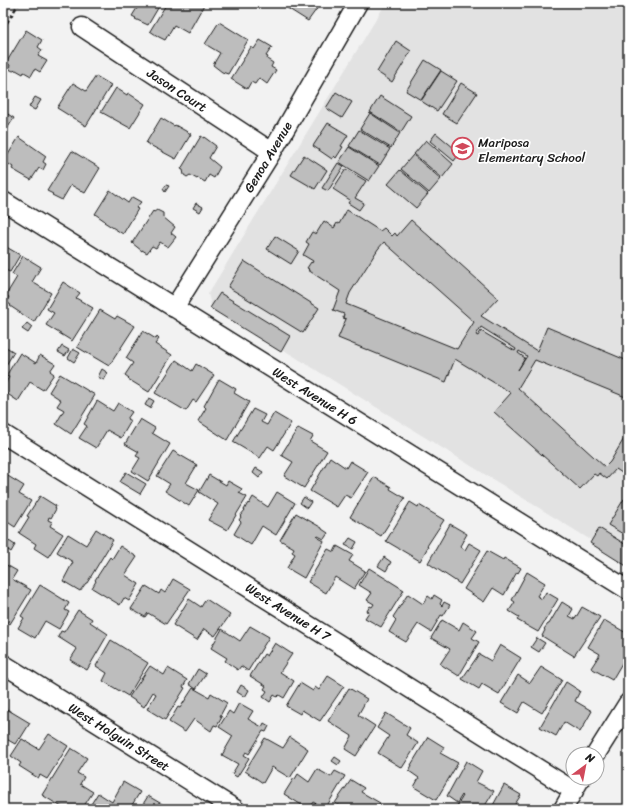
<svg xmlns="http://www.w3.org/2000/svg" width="631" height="812" font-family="Sriracha,sans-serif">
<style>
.built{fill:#e2e2e2}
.building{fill:#bdbdbd;stroke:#1c1c1c;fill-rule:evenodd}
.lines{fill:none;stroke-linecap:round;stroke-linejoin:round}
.minor-casing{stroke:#1c1c1c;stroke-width:21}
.path{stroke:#1c1c1c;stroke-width:2.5;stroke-dasharray:4 3;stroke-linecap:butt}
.minor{stroke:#fff;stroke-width:18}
.labels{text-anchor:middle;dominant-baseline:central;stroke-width:3.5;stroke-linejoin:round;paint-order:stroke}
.street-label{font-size:13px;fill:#1c1c1c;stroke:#fff}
.poi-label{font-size:13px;fill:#1c1c1c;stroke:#fff;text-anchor:start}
</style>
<rect width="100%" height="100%" fill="#f2f2f2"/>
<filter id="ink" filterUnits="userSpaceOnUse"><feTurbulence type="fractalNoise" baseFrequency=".025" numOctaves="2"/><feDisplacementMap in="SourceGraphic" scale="8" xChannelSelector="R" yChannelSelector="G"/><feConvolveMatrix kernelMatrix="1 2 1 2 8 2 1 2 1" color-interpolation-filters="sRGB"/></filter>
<g filter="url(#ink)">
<path class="built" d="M386,3h242v560l-417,-258 -3,-11z"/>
<path class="building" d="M134,3h27l-13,22 -13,-6 1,-1 -4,-2 5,-8 -4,-3z
M167,3h38l-17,30 -14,-8 -9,15 -6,-3 -9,-6z
M281,3h40l-13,18 -27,-17z
M219,22l29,18 -20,34 -6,-2 -9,-7 7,-12 -15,-9z
M26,30l16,10 -4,7 4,3 -4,6 9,5 -7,11 -5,-3 -4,7 -7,-4 -1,2 -7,-4 -3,1 -4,-2 1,-4 -4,-2z
M260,40l12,7 -6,9 2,1 -1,2 6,4 -2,4 5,3 -9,14 -8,-6 -4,6 -4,-2 -4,7 -16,-10 20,-32 3,2z
M396,41l15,10 -19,31 -15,-10z
M425,60l16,10 -20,30 -15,-9z
M441,71l16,10 -20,30 -16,-10z
M96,76l15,9 -25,41 -29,-18 16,-25 13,8z
M461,83l16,10 -20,30 -15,-9z
M116,88l11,7 1,-2 17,11 -15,24 -29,-16z
M336,92l16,10 -10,16 -16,-10z
M380,96l31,20 -10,16 -31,-20z
M35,97l6,3 -6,10 -6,-3z
M3,111l11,7 -11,17z
M370,113l30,20 -9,15 -31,-19z
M161,118l13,8 1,-1 16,9 -15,25 -30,-16z
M328,123l20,12 -7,11 2,1 -7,11 -2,-2 -2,3 -19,-13z
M359,130l31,19 -10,16 -31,-19z
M436,133l24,20 -6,8 -24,-20z
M201,136l3,2v-1l12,9 -7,12 11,9 -6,11 -5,-3 -4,7 -7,-4 -1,1 -7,-4 -3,2 -3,-2 -1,-5 -2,-1z
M19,137l27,19 -3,6 3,2 -3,6 -4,-2 -8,12 -19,-11 1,-2 -9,-6z
M426,140l27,24 -11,14 -28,-24z
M349,147l30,19 -10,15 -30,-19z
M72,151l28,17 -15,25 -14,-8 -9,15 -10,-5 1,-1 -6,-3z
M304,155l23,15 -12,19 -24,-14z
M413,155l28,24 -12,14 -28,-24z
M338,163l6,3 -16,25 -6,-3z
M346,169l20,12 -11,17 9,5 -5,7 -11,-7 2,-3 -17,-11z
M400,170l28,24 -12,14 -28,-24z
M166,185l3,1 -4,6 -2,-3z
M110,190l18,13 4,-6 9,5 -5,6 2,1 -15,25 -19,-12 1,-1 -10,-7z
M196,203l7,4 -3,5 -7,-4z
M157,210l6,3v4l12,10 -4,6 5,4 -8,10 -8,-5 -4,6 -4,-2 -5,7 -5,-3v1l-10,-8 21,-32 1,1z
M347,210l33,21 4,-3 8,8 3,-3 2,3 14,-16 87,78 -17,18 56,35 10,-24 81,34v37l-93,-38 -17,28 87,79 5,-5 18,-30v45l-12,-8 -9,10 -8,-6 -2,3 -3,-2 -14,15 -86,-77 17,-19 -56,-34 -9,23 -108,-44 8,-19 -3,-1 1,-4 -11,-4 7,-19 -32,-21 1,-1 -2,-1 4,-6 1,1 1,-2 -10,-6 6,-11 -3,-2 6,-10 4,2 8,-13 10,7 3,-5 2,1zM384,242l90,80 -17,27 -111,-45 4,-11 28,-44zM481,327l35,22 -1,2 -34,-20 -3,5 -2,-1zM519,351l8,5 -9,14 7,-12 -7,-5z
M275,236l24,15 -8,13 -24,-15z
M3,245l17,10 -10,17 -5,-2 -2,4z
M23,256l18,11 -9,15 19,11 -17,29 -24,-16 1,-1 -5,-3 3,-5 -3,-2 11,-18 -5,-3z
M244,261l75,47 -16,25 -75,-46z
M63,282l17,11 -4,5 17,10 -21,33 -26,-16 8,-12 -7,-4z
M220,293l70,43 -9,16 -71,-44z
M100,310l15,9 2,-3 18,10 -26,40 -32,-19z
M27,323l5,4 -4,6 -6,-4z
M143,331l13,8 1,-2 2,2 -4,5 17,11 -23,37 -21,-13 1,-1 -4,-3 8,-12 -7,-5z
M3,345l11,7 -11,18z
M62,346l7,4 -4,6 -7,-4z
M73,349l7,4 -6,9 -6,-4z
M20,353l16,10 4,-8 15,9 -5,7 4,3 -11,16 -13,-8 -12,19 -15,-10v-3l6,-11 -3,-1z
M176,360l16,11 4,-7 18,11 -18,27 -3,-2 -7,11 -31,-18z
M102,369l6,4 -4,7 -6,-3z
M60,374l35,21 -24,39 -15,-10 8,-14 -7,-4 4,-6 -12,-8z
M219,379l17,10 -2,4 15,9 -22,38 -29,-19 8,-13 -2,-2z
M149,398l5,3 -4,7 -5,-3z
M97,401l16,10 5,-8 14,9 -5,7 4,2 -10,17 -14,-8 -11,18 -17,-10 8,-12 -3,-2z
M253,409l12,6 -4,7 6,3 7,-12 17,10 -17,27 -6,-4 -8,12 -27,-16z
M140,419l15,9 -3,5 18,11 -22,37 -16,-10 8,-13 -4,-2 3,-4 -14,-8z
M298,428l15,8 -3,5 17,10 -23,37 -20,-12 9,-14 -12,-7z
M173,451l24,14 -11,18 13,7 -10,16 -24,-15 5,-7 -13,-8z
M330,457l16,11 4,-7 18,11 -17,26 -6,-3 -8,12 -27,-16z
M256,468l7,4 -4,6 -6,-5z
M126,472l20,12 -6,10 -20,-12z
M3,473l21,13 -5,8 12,7 -16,26 -12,-8z
M209,475l17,10 2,-4 14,8 -3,4 8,4 -20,33 -19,-10 10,-16 -19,-12z
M374,477l17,10 -1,2 15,9 -24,38 -31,-19z
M277,492l18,11 -19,32 -14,-9 -11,19 -17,-11 7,-12 -2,-2 2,-3 -1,-1 5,-6h-1l4,-7 1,1 4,-7 15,10z
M40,496l16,10 -1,2 1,1 -5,9 -2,-1 -1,3 4,2 -2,4 13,8 -15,23 -14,-9 2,-4 -17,-11 10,-16 -2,-1z
M304,497l7,5 -4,6 -7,-5z
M624,499l4,2v36l-20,-12z
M410,502l8,5 1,-2 25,15 -17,26 1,1 -8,14 -34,-20z
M296,513l26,15v1l6,4 -4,6 -6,-3 -1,1 7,4 -20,37 -17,-10 8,-14 -3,-2 2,-4 -14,-8z
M450,524l17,10 -7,12 5,4 4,-7 12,7 -21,34 -32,-21z
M599,528l29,18v21l-38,-24z
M96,529l17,11 -26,43h-1l-6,8 -17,-10 10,-19 -16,-10 11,-18 18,11z
M350,538l7,4 -4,7 -8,-4z
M9,541l6,4 -4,7 -6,-4z
M120,546l17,11 -12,18 14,9 -10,17 -5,-3 -4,7 -28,-17 4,-7 -1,-1 15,-23 2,2z
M337,546l16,9 -4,6 16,10 -11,18 -19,-12 -9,16 -18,-11 20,-33 6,3z
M487,551l16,9 1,-2 17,10 -3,5 -1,-1 -13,23 -11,-7 -9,14 -20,-13z
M384,557l7,5 -5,9 -8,-5z
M3,563l14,8 -5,8 19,11 -21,34 -7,-5z
M369,568l35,22 -23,37 -16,-9 4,-6 -2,-1 3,-5 2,1 2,-3 -7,-4 5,-7 -13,-8z
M527,572l18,11 -8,13 5,3 4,-7 12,7 -20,33 -21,-12 2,-3 -10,-6 6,-9 -3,-2z
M173,579l17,10 -24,35 -18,-11 -3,4 -14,-8 15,-23 13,8 2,-4 4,3z
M40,585l29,18 -4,7 4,2 -10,17 -14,-8 -10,17 -17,-10 6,-10 -3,-2z
M408,594l15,10 5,-8 4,3 2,-4 8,5 -2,4 2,2 2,-4 6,3 -7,11 -2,-1 -10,17 -13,-8 -12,18 -17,-10 7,-12 -3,-3z
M189,599l12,8 5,-8 24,16 -15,21 -11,-7 -7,11 -24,-15z
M562,602l11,7 -4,7 6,3 7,-12 18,10 -26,39 -32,-20 3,-6 -1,-1 4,-5h1z
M78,610l14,9 -2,3 18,12 -21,36 -17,-10 7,-11 -19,-12 3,-6 3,1z
M442,620l17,10 4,-8 14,9 -5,7 7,4 -20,34 -19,-12 10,-15 -19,-11z
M604,620l24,14 -1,3 1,1v15l-16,27 -21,-12 9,-14 -12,-7z
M250,626l19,11 -21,34 -7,-5 -3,4 -13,-9 2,-3 -16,-10 11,-19 18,12z
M537,638l8,5 -6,9 -8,-5z
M111,640l37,23 -20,33 -25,-15 4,-8 -11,-7z
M275,643l17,11 -12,18 14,9 -10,17 -5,-3 -2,2 -3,-2 -4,7 -7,-5 4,-6 -3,-2 2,-3 -16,-10 14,-22 3,2z
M500,645l21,13 -22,36 -17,-10 -3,5 -17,-10 17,-25 12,7z
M150,666l14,9 4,-7 19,12 -4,7 2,1 -20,32 -18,-11 9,-15 -3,-2 -9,15 -15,-10z
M541,667l21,13 -20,33 -18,-11 -6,11 -17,-10 17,-28 12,8z
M198,669l8,5 -10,15 -7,-5z
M328,676l16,10 -24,35 -18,-11 -2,4 -14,-8 14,-23 13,8 2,-4 4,3z
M566,682l14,9 -5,10 17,10 -12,21 -16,-10 -8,14 -16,-9z
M241,685l8,5 -4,7 -8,-5z
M193,688l16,9 2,-4 16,10 -7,13 2,1 -5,9 -3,-1 -3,6 -17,-12 -9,13 -16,-10 9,-15 2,1z
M349,688l18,11 -9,16 17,11 -19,30 -11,-7 7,-13 -24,-15z
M239,703l14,8 -5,8 14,8 2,-4 5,3 -3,6 -3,-1 -14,23 -3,-2 -2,3 5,3 -12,19 -5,-3 6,-10 -16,-9 11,-19 -14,-9 10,-16 4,3z
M5,708l25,15 -10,16 -1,-1 -4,6 -12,-7v-26z
M386,713l24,15 -4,7 12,8 -16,25 -24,-15 11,-17 -12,-8z
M49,734l19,12 -21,33 -7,-4 -2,3 -19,-12 2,-3 -10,-7 11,-17 17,10z
M290,737l18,12 -18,29 -18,-11 -9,16 -18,-12 20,-33 18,10z
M428,737l16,10 -4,6 18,10 -22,37 -22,-13 5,-9 -10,-7 3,-6h-1z
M71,748l16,10 -10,15 7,4 -4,7 13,8 -11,17h-17l-23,-14z
M335,757l6,4 -3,4 -6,-4z
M466,761l16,10 -6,11 18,9 -11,18h-28l8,-13 -1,-1 -5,8 -10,-7z
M317,769l14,8 4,-6 10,5 -20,33 -12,-7 -5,7 -24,-15 10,-16 1,1 3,-5 11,8z
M351,780l13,8 -3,4 19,11 -4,6h-31l-10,-6z
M123,782l17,10 -8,13 4,3 -1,1h-47l10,-16 14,9z
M504,785l17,10 -8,12 3,2h-25z
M148,796l19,11 -1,2h-26z"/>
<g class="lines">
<defs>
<path id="minor" d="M82,27l190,125
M3,201l625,389
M174,308l98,-156 86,-149
M3,434l571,357
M3,664l232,145
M596,754l32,-51
M563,809l18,-31"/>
</defs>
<use href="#minor" class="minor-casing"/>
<path class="path" d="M3,29l16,-26"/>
<use href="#minor" class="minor"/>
</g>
</g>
<defs>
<symbol id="school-ring" viewBox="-11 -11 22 22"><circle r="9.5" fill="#fff" stroke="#d1495b" stroke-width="1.5"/><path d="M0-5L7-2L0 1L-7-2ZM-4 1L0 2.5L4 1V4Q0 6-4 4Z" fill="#d1495b"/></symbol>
</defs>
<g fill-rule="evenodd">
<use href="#school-ring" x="450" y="136" width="25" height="25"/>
</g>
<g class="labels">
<g class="street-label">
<text transform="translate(177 90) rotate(33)">Jason Court</text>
<text transform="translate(268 157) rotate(-59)">Genoa Avenue</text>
<text transform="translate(315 396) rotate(32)">West Avenue H 6</text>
<text transform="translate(288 612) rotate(32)">West Avenue H 7</text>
<text transform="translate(119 737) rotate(32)">West Holguin Street</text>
</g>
<g class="poi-label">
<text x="478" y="142">Mariposa<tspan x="478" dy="15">Elementary School</tspan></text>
</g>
</g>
<rect width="631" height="812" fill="none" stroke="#fff" stroke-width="16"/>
<rect x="8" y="8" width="615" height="796" fill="none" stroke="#1c1c1c" stroke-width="1.5" filter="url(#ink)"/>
<g transform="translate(585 766) rotate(32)"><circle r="19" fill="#ffffff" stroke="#a4a4a4"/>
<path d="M0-3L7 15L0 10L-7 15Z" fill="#d1495b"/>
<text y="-6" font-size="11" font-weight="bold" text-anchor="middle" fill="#1c1c1c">N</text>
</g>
</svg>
